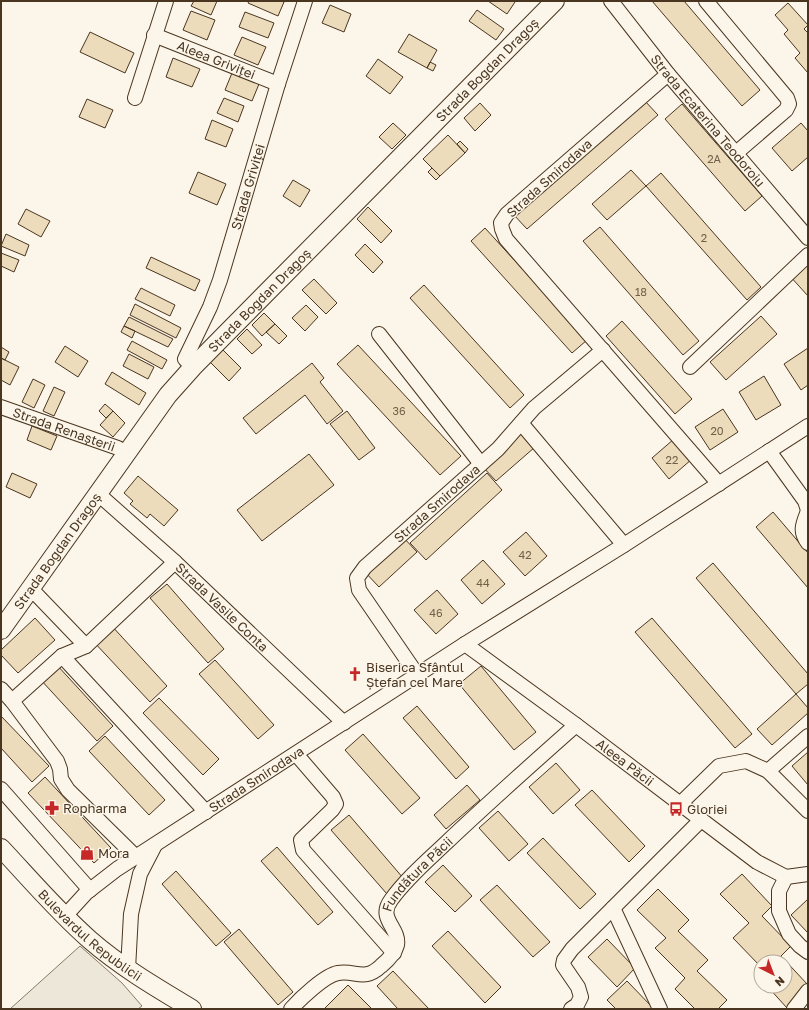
<svg xmlns="http://www.w3.org/2000/svg" width="809" height="1010" font-family="'Golos Text',sans-serif">
<style>
.parking{fill:#ede7d9;stroke:#887966}
.building{fill:#ecdcbc;stroke:#4a3520}
.lines{fill:none;stroke-linecap:round;stroke-linejoin:round}
.minor-casing{stroke:#4a3520;stroke-width:16}
.major-casing{stroke:#4a3520;stroke-width:20}
.minor{stroke:#fbf6e9;stroke-width:14}
.major{stroke:#fbf6e9;stroke-width:18}
.labels{text-anchor:middle;dominant-baseline:central;stroke-width:3;stroke-linejoin:round;paint-order:stroke}
.number-label{font-size:11px;fill:#725f47}
.street-label{font-size:13px;fill:#4a3520;stroke:#fbf6e9}
.poi-label{font-size:13px;fill:#4a3520;stroke:#fbf6e9;text-anchor:start}
</style>
<rect width="100%" height="100%" fill="#fbf6e9"/>
<path class="parking" d="M80,946l42,37 20,23 -4,3h-128z"/>
<path class="building" d="M194,1h23l-6,14 -20,-9z
M249,1h32l3,1 -6,14 -30,-13z
M488,1h26l1,1 -8,12z
M652,1h32l76,89 -18,16z
M788,3l20,22 -4,4 4,4v40l-13,-15 5,-5 -16,-19 4,-4 -13,-15z
M330,5l21,9 -7,18 -22,-9z
M477,10l27,19 -8,11 -27,-19z
M191,11l24,9 -8,20 -24,-10z
M245,12l29,11 -6,15 -29,-11z
M90,32l44,21 -9,20 -45,-21z
M409,34l28,16 -10,18 -29,-16z
M242,37l24,10 -8,18 -24,-10z
M173,58l27,11 -8,18 -26,-10z
M378,59l25,18 -13,17 -24,-18z
M430,62l6,3 -3,6 -6,-3z
M232,73l27,11 -7,17 -27,-11z
M224,98l20,8 -6,16 -21,-9z
M87,99l26,11 -8,18 -26,-11z
M644,100l14,15 -131,114 -14,-15z
M480,103l11,12 -16,16 -11,-13z
M682,104l80,92 -17,15 -80,-92z
M212,120l21,9 -7,18 -21,-8z
M393,123l13,12 -14,14 -13,-12z
M801,123l7,8v26l-16,14 -20,-23z
M448,135l17,18 -25,23 -17,-17z
M460,141l8,8 -3,4 -8,-9z
M432,168l8,8 -4,4 -8,-8z
M631,170l15,16 -39,34 -15,-16z
M198,172l28,12 -9,21 -28,-12z
M661,173l100,114 -14,13 -101,-114z
M293,180l17,10 -10,17 -17,-11z
M368,207l24,24 -11,12 -24,-24z
M26,209l24,12 -9,16 -23,-13z
M600,227l99,114 -16,14 -100,-114z
M485,228l102,112 -15,13 -101,-112z
M6,234l23,11 -4,11 -24,-10z
M365,244l18,18 -10,11 -18,-18z
M1,253l18,7 -5,12 -13,-6z
M151,257l49,23 -5,11 -49,-23z
M808,259v37l-19,-21z
M314,279l23,24 -11,11 -24,-24z
M424,285l100,110 -14,13 -100,-110z
M141,288l34,17 -5,11 -35,-17z
M135,304l46,24 -5,10 -46,-23z
M306,305l12,12 -13,14 -13,-13z
M264,313l11,11 -13,12 -10,-11z
M761,316l16,18 -51,46 -16,-18z
M129,317l44,22 -5,8 -44,-21z
M622,321l70,78 -17,15 -69,-78z
M275,324l12,12 -8,8 -13,-12z
M124,326l11,5 -3,7 -11,-6z
M247,329l15,16 -10,9 -15,-15z
M132,341l35,19 -5,9 -35,-19z
M358,345l103,111 -21,19 -103,-111z
M65,346l23,15 -10,16 -23,-15z
M1,347l8,5 -4,8 -4,-2z
M808,348v37l-7,5 -17,-26z
M223,350l18,18 -12,13 -19,-19z
M129,354l25,13 -6,12 -25,-13z
M1,358l18,9 -9,18 -9,-5z
M312,363l12,15 -4,4 23,29 -16,13 -22,-29 -49,39 -13,-16z
M112,372l34,21 -7,12 -34,-21z
M764,376l17,29 -25,15 -17,-28z
M33,379l12,6 -11,23 -12,-6z
M54,387l11,5 -11,24 -11,-5z
M105,404l8,7 -7,7 -7,-7z
M723,409l15,23 -28,18 -15,-23z
M113,411l12,12 -12,14 -13,-12z
M347,411l28,37 -16,12 -29,-36z
M32,426l25,10 -6,14 -24,-10z
M521,431l14,16 -39,34 -14,-15z
M674,439l18,20 -23,20 -17,-21z
M309,454l25,31 -72,56 -25,-31z
M12,473l25,11 -7,14 -24,-11z
M487,473l15,17 -76,70 -16,-17z
M138,476l40,34 -14,16 -14,-12 -3,4 -17,-14 3,-3 -9,-8z
M773,512l35,41v35l-52,-61z
M526,532l21,24 -22,20 -22,-24z
M402,536l15,16 -38,35 -15,-16z
M483,560l22,24 -23,20 -21,-24z
M713,563l95,111v10l-12,10 -100,-116z
M167,584l57,65 -16,14 -58,-65z
M437,590l21,24 -22,20 -22,-24z
M35,618l20,22 -37,33 -17,-18v-5z
M652,618l100,116 -17,14 -100,-116z
M110,624l57,62 -17,16 -58,-62z
M215,660l59,65 -16,14 -59,-65z
M56,664l57,62 -16,15 -57,-62z
M481,666l55,66 -22,18 -55,-66z
M796,694l12,14v5l-36,32 -15,-16z
M159,698l60,61 -16,16 -60,-62z
M417,706l52,61 -13,12 -53,-61z
M1,716l48,50 -17,16 -31,-34z
M363,734l57,64 -18,16 -57,-64z
M105,736l60,64 -16,15 -60,-64z
M808,752v33l-16,-19z
M556,763l24,27 -27,24 -24,-27z
M45,777l66,71 -17,15 -66,-70z
M467,785l13,15 -34,29 -12,-14z
M592,790l53,56 -16,16 -54,-57z
M498,811l30,33 -19,17 -30,-33z
M349,815l55,64 -17,15 -56,-64z
M543,838l53,56 -16,15 -53,-56z
M277,847l56,65 -15,13 -57,-64z
M443,865l29,31 -17,16 -30,-30z
M176,871l55,62 -15,13 -54,-62z
M742,874l30,32 -10,10 29,30 -10,10 27,29 -21,23 -19,-21 -2,2 -3,-3h22v-24h-24v5l-28,-29 16,-15 -29,-29z
M497,885l53,57 -17,15 -53,-57z
M658,889l31,31 -11,11 30,29 -11,11 30,29 -9,9h-23l-20,-20 10,-11 -30,-30 11,-10 -29,-28z
M808,899v34l-17,-18z
M239,929l54,63 -15,13 -54,-63z
M448,931l53,56 -16,16 -53,-57z
M607,939l28,29 -18,19 -29,-30z
M393,971l36,38h-31l-21,-23z
M761,973v11l-5,-6z
M627,981l27,28h-38l-9,-9z
M348,985l24,24h-48z"/>
<g class="lines">
<defs>
<g id="minor">
<path id="s1" d="M611,1l57,73 140,164"/>
<path d="M706,1l81,97 2,6 -3,6 -50,43"/>
<path id="s2" d="M154,35l124,49"/>
<path d="M668,74l-161,140 -6,9 1,6 4,10 213,245"/>
<path d="M135,98l31,-97"/>
<path d="M379,334l102,130"/>
<path id="s3" d="M193,367l-8,-8 25,-52 10,-27 58,-196 27,-83"/>
<path d="M690,367l118,-112"/>
<path id="s4" d="M1,407l117,41 8,6"/>
<path d="M521,423l103,122"/>
<path d="M769,451l36,50 3,9"/>
<path id="s5" d="M97,495l8,5 70,62 169,161"/>
<path d="M808,511c-5,13 -9,20 0,32"/>
<path d="M30,590l7,5 49,51"/>
<path id="s6" d="M465,644l111,81 181,137 29,15"/>
<path d="M62,656l144,156"/>
<path id="s7" d="M418,676l-59,-86 -2,-12 8,-11 133,-118 36,-41 69,-58"/>
<path d="M1,689l11,12 45,60 3,8 1,10 7,11 68,67"/>
<path d="M12,701l50,-45 24,-10 89,-84"/>
<path d="M296,754l37,43 3,7 -4,6 -31,30 2,10 91,103"/>
<path d="M768,771l40,-35"/>
<path d="M1,789l89,101"/>
<path d="M680,804l39,-38 27,-5 22,10 40,40"/>
<path d="M786,877l-7,14v20l10,23 11,12 8,6"/>
<path d="M786,877l22,-3"/>
<path d="M613,908l47,101"/>
<path id="s8" d="M65,916l21,-23 31,-24 348,-225 159,-99 184,-119"/>
<path d="M128,969l3,-55 9,-40 15,-29"/>
<path id="s9" d="M291,1009c9,-10 34,-34 47,-36 18,-3 26,9 43,-7 6,-5 14,-13 16,-21 3,-17 -20,-26 -6,-45 15,-21 36,-39 55,-57 42,-40 86,-79 130,-118"/>
<path d="M571,1009l6,-4 4,-8 -3,-10 -15,-22 1,-5 8,-11 129,-129"/>
<path d="M794,1009l14,-18"/>
</g>
<g id="major">
<path id="s10" d="M1,630l167,-235 25,-28 362,-366"/>
<path id="s11" d="M1,848c29,31 57,64 89,92 31,27 67,48 102,69"/>
</g>
</defs>
<use href="#minor" class="minor-casing"/>
<use href="#major" class="major-casing"/>
<use href="#minor" class="minor"/>
<use href="#major" class="major"/>
</g>
<defs>
<symbol id="church-bare" viewBox="-9 -9 18 18"><path d="M-1.2-6h2.4v3.5h3.3v2.4h-3.3V6h-2.4V-.1h-3.3v-2.4h3.3Z" fill="#c62828" stroke="#fbf6e9" stroke-width="2.5" paint-order="stroke"/></symbol>
<symbol id="pharmacy-bare" viewBox="-9 -9 18 18"><path d="M-2-6h4v4h4v4h-4v4h-4v-4h-4v-4h4Z" fill="#c62828" stroke="#fbf6e9" stroke-width="2.5" paint-order="stroke"/></symbol>
<symbol id="bus-bare" viewBox="-9 -9 18 18"><path d="M-5-6H5V4H4V6H2V4H-2V6H-4V4H-5ZM-3.5-4V0h7V-4ZM-3.5 1.2v1.5H-2V1.2ZM2 1.2v1.5H3.5V1.2Z" fill="#c62828" stroke="#fbf6e9" stroke-width="2.5" paint-order="stroke"/></symbol>
<symbol id="shop-bare" viewBox="-9 -9 18 18"><path d="M-5-2.5h2.3a2.7 3.5 0 0 1 5.4 0H5L5.5 6h-11ZM-1.5-2.5h3a1.5 2.3 0 0 0-3 0Z" fill="#c62828" stroke="#fbf6e9" stroke-width="2.5" paint-order="stroke"/></symbol>
</defs>
<g fill-rule="evenodd">
<use href="#church-bare" x="345" y="664" width="20" height="20"/>
<use href="#pharmacy-bare" x="42" y="798" width="20" height="20"/>
<use href="#bus-bare" x="666" y="799" width="20" height="20"/>
<use href="#shop-bare" x="77" y="843" width="20" height="20"/>
</g>
<g class="labels">
<g class="number-label">
<text x="714" y="158">2A</text>
<text x="704" y="237">2</text>
<text x="641" y="291">18</text>
<text x="399" y="410">36</text>
<text x="717" y="430">20</text>
<text x="672" y="459">22</text>
<text x="525" y="554">42</text>
<text x="483" y="582">44</text>
<text x="436" y="612">46</text>
</g>
<g class="street-label">
<text stroke="none"><textPath href="#s2" startOffset="67">Aleea Griviței</textPath></text>
<text stroke="none"><textPath href="#s10" startOffset="744">Strada Bogdan Dragoș</textPath></text>
<text stroke="none"><textPath href="#s1" startOffset="154">Strada Ecaterina Teodoroiu</textPath></text>
<text transform="translate(549 178) rotate(-42)">Strada Smirodava</text>
<text stroke="none"><textPath href="#s3" startOffset="195">Strada Griviței</textPath></text>
<text stroke="none"><textPath href="#s10" startOffset="420">Strada Bogdan Dragoș</textPath></text>
<text stroke="none"><textPath href="#s4" startOffset="67">Strada Renașterii</textPath></text>
<text stroke="none"><textPath href="#s7" startOffset="226">Strada Smirodava</textPath></text>
<text stroke="none"><textPath href="#s10" startOffset="97">Strada Bogdan Dragoș</textPath></text>
<text stroke="none"><textPath href="#s5" startOffset="168">Strada Vasile Conta</textPath></text>
<text stroke="none"><textPath href="#s6" startOffset="199">Aleea Păcii</textPath></text>
<text stroke="none"><textPath href="#s8" startOffset="236">Strada Smirodava</textPath></text>
<text stroke="none"><textPath href="#s9" startOffset="217">Fundătura Păcii</textPath></text>
<text stroke="none"><textPath href="#s11" startOffset="125">Bulevardul Republicii</textPath></text>
</g>
<g class="poi-label">
<text x="366" y="667">Biserica Sfântul<tspan x="366" dy="15">Ștefan cel Mare</tspan></text>
<text x="63" y="808">Ropharma</text>
<text x="687" y="809">Gloriei</text>
<text x="98" y="853">Mora</text>
</g>
</g>
<rect width="809" height="1010" fill="none" stroke="#4a3520" stroke-width="4"/>
<g transform="translate(773 974) rotate(138)"><circle r="19" fill="#fbf6e9" stroke="#b4a999"/>
<path d="M0-3L7 15L0 10L-7 15Z" fill="#c62828"/>
<text y="-6" font-size="11" font-weight="bold" text-anchor="middle" fill="#4a3520">N</text>
</g>
</svg>
